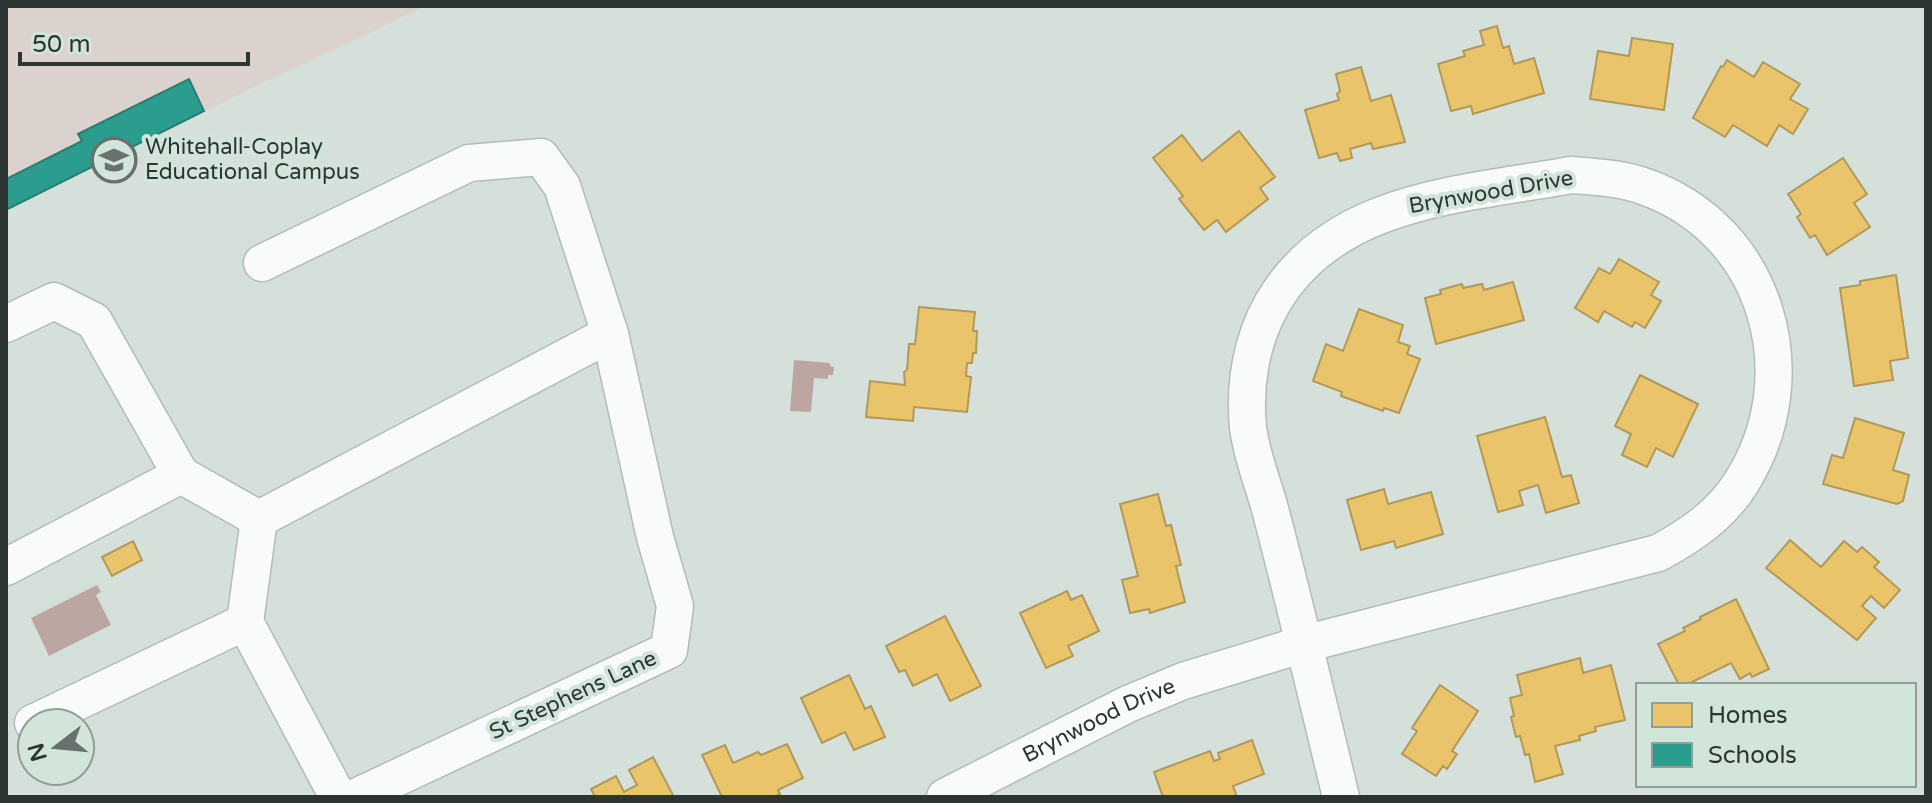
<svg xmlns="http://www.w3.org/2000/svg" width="1932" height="803" viewBox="0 0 1932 803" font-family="'Varela Round',sans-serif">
  <rect width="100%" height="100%" fill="#d6e0db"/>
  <!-- green -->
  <polygon fill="#dbd1cd" points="6,6 426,6 204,111 6,211"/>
  <!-- water -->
  <g fill="#bca6a2">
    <polygon points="794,360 830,363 830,366 834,367 833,375 828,375 828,379 814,378 811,412 790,411"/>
    <polygon points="97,585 101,592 96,595 111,625 49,656 31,618"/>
  </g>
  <!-- homes -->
  <g fill="#e9c46a" stroke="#b19959" stroke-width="2">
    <polygon points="1497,26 1503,48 1509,46 1514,64 1534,58 1544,93 1473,114 1471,106 1451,111 1438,64 1465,56 1463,51 1484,45 1480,31"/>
    <polygon points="1632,38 1673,44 1664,110 1590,99 1598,51 1629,56"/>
    <polygon points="1727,60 1754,77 1763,62 1800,84 1790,99 1808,109 1793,134 1779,125 1767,146 1733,125 1725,137 1693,118 1721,66 1723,67"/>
    <polygon points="1361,67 1371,101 1391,95 1405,142 1373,149 1371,143 1350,149 1352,158 1340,161 1337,153 1319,158 1305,110 1339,100 1337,94 1340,91 1336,74"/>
    <polygon points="1239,131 1275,177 1260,188 1268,199 1226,232 1217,220 1204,230 1179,199 1183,196 1153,158 1182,135 1202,161"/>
    <polygon points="1843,158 1867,194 1854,203 1870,227 1827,255 1815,235 1810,238 1797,217 1801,214 1788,194"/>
    <polygon points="1619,259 1659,282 1651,295 1661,301 1645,328 1635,322 1632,327 1604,311 1598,322 1575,308 1599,268 1610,274"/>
    <polygon points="1896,275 1908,358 1890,361 1893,380 1854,386 1840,288 1860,285 1860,281"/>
    <polygon points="1513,282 1524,320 1436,344 1425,298 1441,294 1440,290 1462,284 1463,288 1482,284 1484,290"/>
    <polygon points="919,307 975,312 973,331 977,331 976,353 973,353 972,363 967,363 966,376 971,377 967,412 914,407 913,421 866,417 870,381 905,385 904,372 907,370 909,344 915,344"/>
    <polygon points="1359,309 1403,325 1398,342 1410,346 1407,354 1420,359 1399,413 1384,408 1383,411 1341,396 1342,392 1313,381 1326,344 1343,351"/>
    <polygon points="1640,375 1698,404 1673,457 1656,448 1647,467 1622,455 1631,434 1615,426"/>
    <polygon points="1545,417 1562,477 1571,475 1579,503 1546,513 1538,485 1519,491 1523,505 1498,512 1477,436"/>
    <polygon points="1855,418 1904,433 1893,470 1909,475 1903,501 1897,504 1823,484 1832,455 1843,458"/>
    <polygon points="1384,489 1388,504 1431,492 1443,534 1396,548 1394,541 1361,550 1347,500"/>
    <polygon points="1158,494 1166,526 1171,525 1181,565 1176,566 1185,602 1150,613 1149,609 1130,613 1122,580 1138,576 1120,504"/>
    <polygon points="1790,540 1821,567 1844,541 1857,552 1862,547 1879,562 1874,567 1900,590 1884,608 1871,596 1862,606 1876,618 1857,640 1766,568"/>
    <polygon points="133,541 142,560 112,576 102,557"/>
    <polygon points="1067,591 1071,600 1082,595 1099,631 1068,646 1073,656 1046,668 1020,613"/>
    <polygon points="1736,599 1769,669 1752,677 1750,673 1740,679 1731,663 1686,685 1679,685 1658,644 1685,631 1683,628 1701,619 1700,617"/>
    <polygon points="945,616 981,686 950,701 937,674 913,686 905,670 899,672 886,646"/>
    <polygon points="1580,658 1583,673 1611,665 1625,720 1595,727 1596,731 1579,736 1580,740 1555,746 1563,774 1535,782 1529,754 1525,755 1520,736 1516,737 1511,717 1514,716 1510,698 1522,695 1517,675"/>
    <polygon points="849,675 865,709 871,706 885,737 854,750 845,732 822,743 801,698"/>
    <polygon points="1440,685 1478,711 1452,751 1457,754 1447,769 1443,766 1436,776 1402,754 1417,731 1412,728"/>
    <polygon points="1252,740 1264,774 1233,786 1237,797 1163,797 1154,772 1210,751 1214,761 1220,759 1218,753"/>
    <polygon points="787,744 803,778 778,790 780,794 773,797 722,797 702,755 725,745 733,763 758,752 761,755"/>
    <polygon points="653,757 674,797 595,797 591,789 616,776 624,792 637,785 629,770"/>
  </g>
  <!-- schools -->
  <polygon fill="#2a9d8f" stroke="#2b7e73" stroke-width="2" points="189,79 204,111 6,210 6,179 82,141 78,134"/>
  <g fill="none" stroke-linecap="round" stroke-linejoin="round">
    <!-- minor casing -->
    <g stroke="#b3bcb8" stroke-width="39">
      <g id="minor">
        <path d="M1571,175C1596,177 1620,178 1643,186C1768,229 1809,376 1741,483C1721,515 1690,536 1658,553L1304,644C1293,599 1282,554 1270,509C1263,483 1251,454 1248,427C1244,385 1251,341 1272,304C1333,198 1463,195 1571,175Z"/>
        <polyline points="262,263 469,163 541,157 562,186 610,334"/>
        <polyline points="6,324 54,301 94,321 181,475 259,519 610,334 655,537 675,606 669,650 356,797"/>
        <polyline points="6,567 181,475"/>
        <polyline points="245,622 259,519"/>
        <polyline points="33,723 245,622 338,797"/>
        <path id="s1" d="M945,797L1128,704L1183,681L1304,644L1341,797"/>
      </g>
    </g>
    <!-- minor -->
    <use href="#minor" stroke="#f9fafa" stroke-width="36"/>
  </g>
  <!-- icons -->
  <defs>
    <g id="school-ring" transform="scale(2.3)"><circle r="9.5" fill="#d1e5db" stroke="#68716d" stroke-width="1.5"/><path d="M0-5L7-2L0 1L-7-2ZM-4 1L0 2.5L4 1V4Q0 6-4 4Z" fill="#68716d"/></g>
  </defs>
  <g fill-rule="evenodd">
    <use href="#school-ring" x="114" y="160"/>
  </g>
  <g text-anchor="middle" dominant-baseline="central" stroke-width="8" stroke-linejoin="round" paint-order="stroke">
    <!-- poi labels -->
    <g font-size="22" fill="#2d3532" stroke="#d1e5db" text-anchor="start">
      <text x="145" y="147">Whitehall-Coplay<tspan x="145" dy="25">Educational Campus</tspan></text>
    </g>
    <!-- street labels -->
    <g font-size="22" fill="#2d3532" stroke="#d1e5db">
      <text transform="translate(1491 192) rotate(-10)">Brynwood Drive</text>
      <text transform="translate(573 695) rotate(-25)">St Stephens Lane</text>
      <text stroke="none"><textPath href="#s1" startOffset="172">Brynwood Drive</textPath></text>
    </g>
  </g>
  <!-- border -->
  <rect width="1932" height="803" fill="none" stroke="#2d3532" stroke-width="16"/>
  <!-- legend -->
  <rect x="1636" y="683" width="280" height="104" fill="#d1e5db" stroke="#8f9f97" stroke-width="2"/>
  <rect x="1652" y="703" width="40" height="24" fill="#e9c46a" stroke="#8f9f97" stroke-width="2"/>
  <text x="1708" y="723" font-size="24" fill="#2d3532">Homes</text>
  <rect x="1652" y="743" width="40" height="24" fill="#2a9d8f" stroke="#8f9f97" stroke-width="2"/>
  <text x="1708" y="763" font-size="24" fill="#2d3532">Schools</text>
  <!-- north arrow -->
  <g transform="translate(56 747) rotate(254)"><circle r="38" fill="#d1e5db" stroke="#8f9f97" stroke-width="2"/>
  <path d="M0-6L14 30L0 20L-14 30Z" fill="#68716d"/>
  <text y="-12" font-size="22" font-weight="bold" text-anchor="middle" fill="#2d3532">N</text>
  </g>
  <!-- scale -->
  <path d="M20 52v12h228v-12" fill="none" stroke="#2d3532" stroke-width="4"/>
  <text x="32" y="52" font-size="24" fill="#2d3532" stroke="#d1e5db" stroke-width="6" paint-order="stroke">50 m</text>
</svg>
